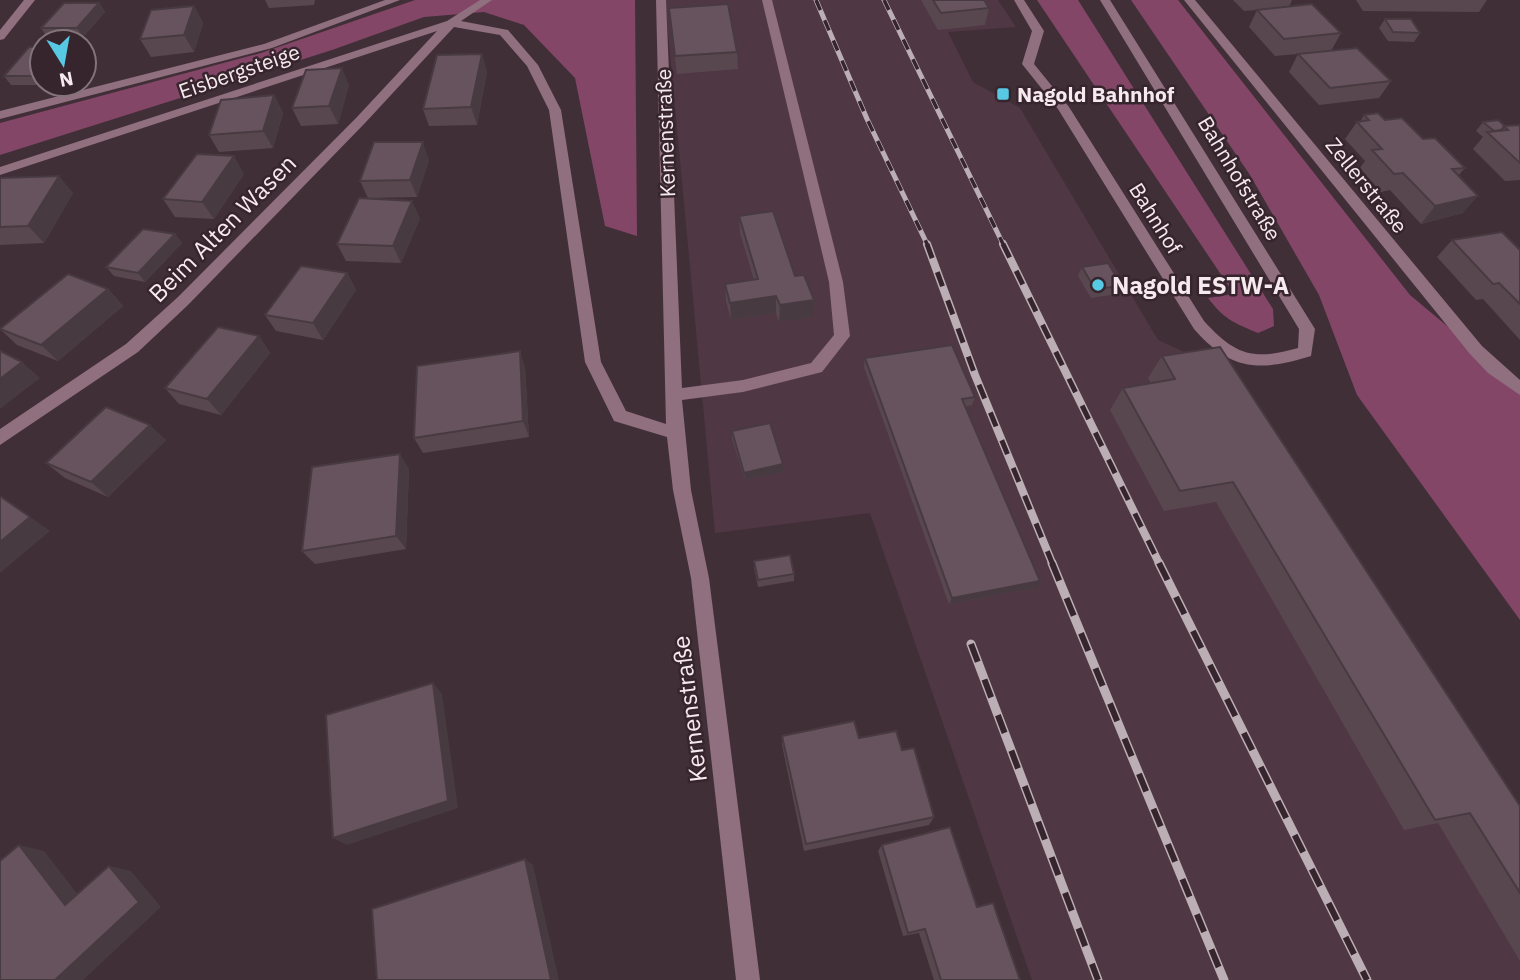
<svg xmlns="http://www.w3.org/2000/svg" width="1520" height="980" viewBox="0 0 1520 980" font-family="'IBM Plex Sans',sans-serif">
  <rect width="100%" height="100%" fill="#412f38"/>
  <!-- built -->
  <polygon fill="#4f3744" points="665,0 998,0 1016,27 948,32 973,82 1020,108 1158,340 1195,357 1520,837 1520,980 1032,980 870,513 715,533"/>
  <!-- green -->
  <g fill="#834667">
    <polygon points="415,0 635,0 637,236 605,226 575,78 524,25 484,12 424,17 332,50 0,155 0,123 261,53"/>
    <path d="M1037,0H1078L1273,309L1274,326L1258,333C1234,323 1224,319 1208,298L1234,294Z"/>
    <polygon points="1131,0 1178,0 1410,295 1520,387 1520,620 1357,395 1319,295 1250,175"/>
  </g>
  <g fill="none" stroke-linecap="round" stroke-linejoin="round">
    <!-- minor -->
    <g fill="#906f7f" fill-rule="evenodd">
      <polygon points="24,0 35,0 4,39 0,40 0,30"/>
      <polygon points="385,0 400,0 272,48 0,119 0,111 264,44"/>
      <polygon points="480,0 492,0 461,21 508,30 538,65 561,110 601,362 626,411 666,424 656,0 666,0 682,388 743,380 811,363 834,335 829,282 762,0 772,0 843,282 850,336 822,372 743,392 682,400 691,490 709,578 760,980 736,980 691,578 673,490 667,437 614,421 585,362 549,110 527,66 500,35 454,27 365,123 188,305 138,352 0,445 0,429 126,344 178,297 357,117 437,31 0,175 0,167 447,21"/>
      <path d="M1014,0H1024L1044,31L1034,64L1069,107L1204,321C1235,355 1253,361 1298,348L1299,329L1100,0H1110L1315,329L1311,356C1259,372 1231,371 1194,329L1058,109L1022,64L1032,31Z"/>
      <polygon points="1184,0 1195,0 1482,346 1520,380 1520,395 1488,373 1470,354"/>
    </g>
    <!-- rail-far2 casing -->
    <g stroke="#bcaeb5" stroke-width="5">
      <g id="rail-far2">
        <polyline points="816,0 867,119 928,246"/>
        <polyline points="884,0 1004,246"/>
      </g>
    </g>
    <!-- rail-far1 casing -->
    <g stroke="#bcaeb5" stroke-width="8">
      <g id="rail-far1">
        <polyline points="927,244 975,375 1053,565"/>
        <polyline points="1003,244 1160,565"/>
      </g>
    </g>
    <!-- rail casing -->
    <g stroke="#bcaeb5" stroke-width="9">
      <g id="rail">
        <polyline points="1052,563 1224,980"/>
        <polyline points="1159,563 1367,980"/>
        <polyline points="971,644 1098,980"/>
      </g>
    </g>
    <!-- rail-far2 -->
    <use href="#rail-far2" stroke="#37252e" stroke-width="3.5" stroke-dasharray="11" stroke-linecap="butt"/>
    <!-- rail-far1 -->
    <use href="#rail-far1" stroke="#37252e" stroke-width="5" stroke-dasharray="15" stroke-linecap="butt"/>
    <!-- rail -->
    <use href="#rail" stroke="#37252e" stroke-width="6" stroke-dasharray="19" stroke-linecap="butt"/>
  </g>
  <!-- wall -->
  <g fill="#594750">
    <polygon points="265,0 315,0 314,5 269,8"/>
    <polygon points="921,0 984,0 989,8 985,25 938,30"/>
    <polygon points="1233,0 1292,0 1289,7 1341,33 1331,51 1275,56 1249,27 1257,10 1244,11"/>
    <polygon points="1356,0 1487,0 1479,12 1363,11"/>
    <polygon points="99,3 105,12 83,37 47,37 41,28"/>
    <polygon points="194,6 203,23 194,52 151,57 140,39"/>
    <polygon points="669,8 737,52 738,69 677,74"/>
    <polygon points="1385,19 1420,33 1414,42 1388,41 1379,28"/>
    <polygon points="42,47 43,85 11,85 4,76"/>
    <polygon points="1298,54 1391,81 1379,98 1319,105 1289,72"/>
    <polygon points="487,71 477,125 429,126 423,109"/>
    <polygon points="349,85 338,124 301,126 292,108"/>
    <polygon points="274,95 283,113 273,148 219,152 209,135"/>
    <polygon points="1364,115 1385,120 1423,139 1465,168 1458,176 1463,213 1421,224 1390,190 1381,192 1360,168 1365,161 1345,139 1357,122 1360,122"/>
    <polygon points="1483,122 1505,126 1520,125 1520,180 1505,181 1473,149 1483,137 1476,131"/>
    <polygon points="429,160 417,197 368,198 360,181"/>
    <polygon points="244,174 214,219 175,217 163,199"/>
    <polygon points="0,178 73,193 44,243 0,245"/>
    <polygon points="739,216 795,276 812,317 779,322 776,313 731,320 726,301 725,284 754,280 740,233"/>
    <polygon points="420,218 401,263 346,261 337,244"/>
    <polygon points="175,234 182,243 145,282 114,276 106,267"/>
    <polygon points="1452,240 1520,250 1520,340 1483,299 1476,300 1437,257"/>
    <polygon points="1082,267 1122,286 1117,294 1091,298 1078,276"/>
    <polygon points="347,273 356,290 323,340 276,331 265,315"/>
    <polygon points="108,289 123,306 58,361 17,345 0,329"/>
    <polygon points="259,336 270,353 221,415 179,404 165,388"/>
    <polygon points="1162,356 1520,806 1520,961 1438,823 1404,830 1216,502 1164,511 1110,410 1123,388 1151,383 1148,378"/>
    <polygon points="865,358 975,397 972,405 965,407 1036,588 949,604 864,367"/>
    <polygon points="525,367 529,437 423,453 414,438"/>
    <polygon points="732,431 783,472 745,480 732,439"/>
    <polygon points="166,440 108,497 65,478 46,463"/>
    <polygon points="409,469 406,549 315,564 302,551"/>
    <polygon points="754,561 794,574 794,581 758,587 754,568"/>
    <polygon points="782,736 859,738 902,750 934,817 929,825 804,851 782,745"/>
    <polygon points="882,845 977,907 1020,980 934,980 919,933 903,936 878,851"/>
  </g>
  <!-- shaded-wall -->
  <g fill="#483a41">
    <polygon points="99,3 105,12 83,37 77,28"/>
    <polygon points="194,6 203,23 194,52 184,35"/>
    <polygon points="482,54 487,71 477,125 471,107"/>
    <polygon points="42,68 42,84 43,84 43,85 36,76"/>
    <polygon points="342,68 349,85 338,124 329,106"/>
    <polygon points="274,95 283,113 273,148 263,131"/>
    <polygon points="423,142 429,160 417,197 410,180"/>
    <polygon points="234,156 244,174 214,219 202,202"/>
    <polygon points="59,176 73,193 44,243 28,226"/>
    <polygon points="1478,196 1463,213 1421,224 1435,206"/>
    <polygon points="412,201 420,218 401,263 393,246"/>
    <polygon points="175,234 182,243 145,282 138,273"/>
    <polygon points="347,273 356,290 323,340 313,323"/>
    <polygon points="108,289 123,306 58,361 41,345"/>
    <polygon points="776,296 776,313 731,320 730,303"/>
    <polygon points="814,300 812,317 779,322 780,305"/>
    <polygon points="259,336 270,353 221,415 207,399"/>
    <polygon points="520,351 525,367 529,437 523,421"/>
    <polygon points="22,362 40,378 0,409 0,379"/>
    <polygon points="150,425 166,440 108,497 91,482"/>
    <polygon points="400,454 409,469 406,549 396,536"/>
    <polygon points="783,464 783,472 745,480 744,473"/>
    <polygon points="30,517 50,531 0,573 0,542"/>
    <polygon points="1040,581 1036,588 949,604 952,598"/>
    <polygon points="433,683 442,694 458,808 347,845 333,838"/>
    <polygon points="19,845 44,851 89,909 65,905"/>
    <polygon points="525,859 533,865 559,980 551,980"/>
    <polygon points="109,866 131,871 161,907 83,980 55,980"/>
  </g>
  <!-- building -->
  <g fill="#67535d" stroke="#483a41" stroke-width="2">
    <polygon points="933,0 984,0 989,8 941,13"/>
    <polygon points="64,3 99,3 77,28 41,28"/>
    <polygon points="728,4 737,52 675,56 669,8"/>
    <polygon points="1312,4 1341,33 1284,39 1257,10"/>
    <polygon points="194,6 184,35 140,39 151,10"/>
    <polygon points="1385,19 1411,19 1420,33 1393,32"/>
    <polygon points="29,47 42,47 42,68 36,76 4,76"/>
    <polygon points="1357,48 1391,81 1330,88 1298,54"/>
    <polygon points="482,54 471,107 423,109 437,55"/>
    <polygon points="342,68 329,106 292,108 306,70"/>
    <polygon points="274,95 263,131 209,135 221,100"/>
    <polygon points="1378,113 1385,120 1402,118 1423,139 1435,138 1465,168 1452,169 1478,196 1435,206 1403,173 1394,174 1372,150 1382,149 1357,122 1369,120 1364,115"/>
    <polygon points="1498,120 1505,126 1501,130 1494,131 1483,122"/>
    <polygon points="1520,125 1520,163 1487,132 1508,130 1504,126"/>
    <polygon points="374,142 423,142 410,180 360,181"/>
    <polygon points="197,154 234,156 202,202 163,199"/>
    <polygon points="59,176 28,226 0,227 0,178"/>
    <polygon points="359,198 412,201 393,246 337,244"/>
    <polygon points="773,211 795,276 804,275 814,300 780,305 776,296 730,303 725,284 758,279 739,216"/>
    <polygon points="143,229 175,234 138,273 106,267"/>
    <polygon points="1502,232 1520,250 1520,304 1499,283 1493,284 1452,240"/>
    <polygon points="1108,263 1122,286 1095,289 1082,267"/>
    <polygon points="301,266 347,273 313,323 265,315"/>
    <polygon points="68,274 108,289 41,345 0,329"/>
    <polygon points="218,327 259,336 207,399 165,388"/>
    <polygon points="952,345 975,397 962,399 1040,581 952,598 865,358"/>
    <polygon points="1220,347 1520,806 1520,893 1470,813 1435,820 1233,482 1180,491 1123,388 1175,379 1162,356"/>
    <polygon points="0,351 22,362 0,379"/>
    <polygon points="520,351 523,421 414,438 417,366"/>
    <polygon points="106,407 150,425 91,482 46,463"/>
    <polygon points="770,423 783,464 744,473 732,431"/>
    <polygon points="400,454 396,536 302,551 312,467"/>
    <polygon points="0,496 30,517 0,542"/>
    <polygon points="790,555 794,574 758,580 754,561"/>
    <polygon points="433,683 448,801 333,838 326,715"/>
    <polygon points="854,721 859,738 896,731 902,750 914,748 934,817 806,844 782,736"/>
    <polygon points="950,827 977,907 993,903 1020,980 941,980 925,929 908,933 882,845"/>
    <polygon points="19,845 65,905 109,866 139,902 55,980 0,980 0,861"/>
    <polygon points="525,859 551,980 377,980 372,909"/>
  </g>
  <!-- markers -->
  <g fill="#58c9e3" stroke="#37252e" stroke-width="2.5">
    <rect x="996" y="87" width="14" height="14" rx="3.5"/>
    <circle cx="1098" cy="285" r="7"/>
  </g>
  <g text-anchor="middle" dominant-baseline="central" stroke-width="5" stroke-linejoin="round" paint-order="stroke">
    <!-- far-street labels -->
    <g font-size="21" fill="#f6eaef" stroke="#37252e">
      <text transform="translate(239 71) rotate(-19)">Eisbergsteige</text>
      <text transform="translate(665 133) rotate(-92)">Kernenstraße</text>
      <text transform="translate(1240 178) rotate(59)">Bahnhofstraße</text>
      <text transform="translate(1367 185) rotate(51)">Zellerstraße</text>
      <text transform="translate(1156 218) rotate(58)">Bahnhof</text>
    </g>
    <!-- far-poi labels -->
    <g font-size="21" font-weight="bold" fill="#f6eaef" stroke="#37252e" text-anchor="start">
      <text x="1017" y="94">Nagold Bahnhof</text>
    </g>
    <!-- street labels -->
    <g font-size="24" fill="#f6eaef" stroke="#37252e">
      <text transform="translate(222 228) rotate(-45)">Beim Alten Wasen</text>
      <text transform="translate(689 709) rotate(-97)">Kernenstraße</text>
    </g>
    <!-- poi labels -->
    <g font-size="24" font-weight="bold" fill="#f6eaef" stroke="#37252e" text-anchor="start">
      <text x="1112" y="285">Nagold ESTW-A</text>
    </g>
  </g>
  <!-- north arrow -->
  <g transform="translate(63 63) rotate(169)"><circle r="33" fill="#37252e" stroke="#83747b" stroke-width="2"/>
  <path d="M0-5L12 26L0 18L-12 26Z" fill="#58c9e3"/>
  <text y="-10" font-size="19" font-weight="bold" text-anchor="middle" fill="#f6eaef">N</text>
  </g>
</svg>
